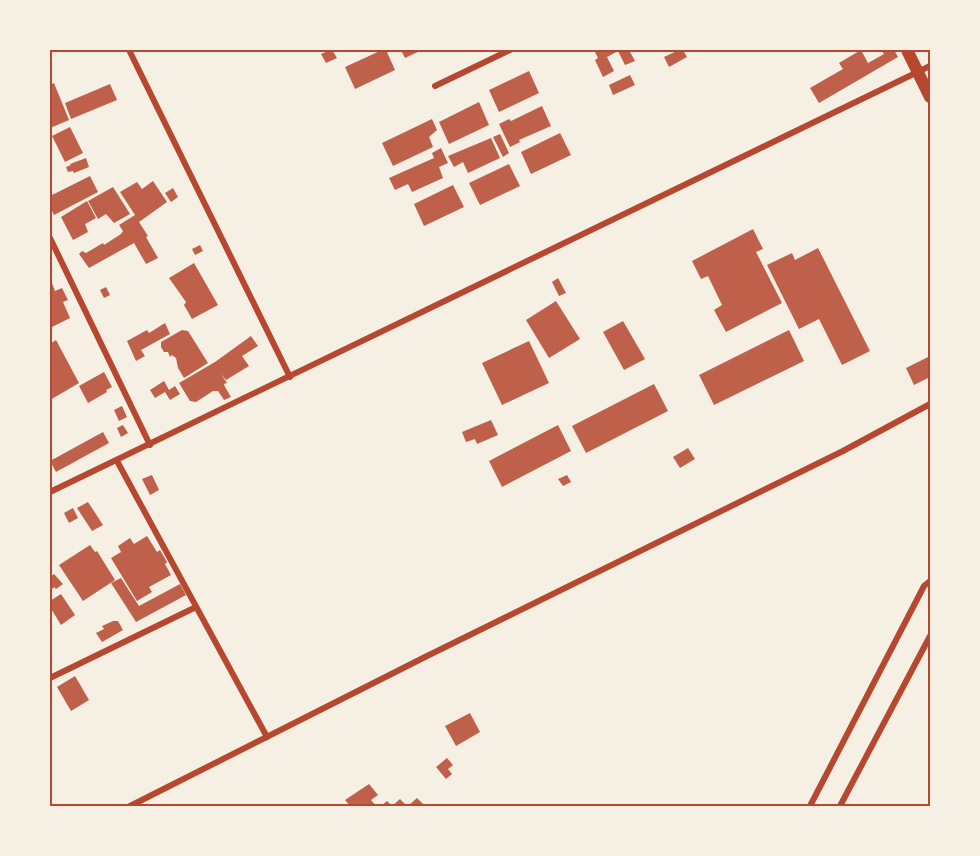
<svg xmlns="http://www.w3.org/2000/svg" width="980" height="856" viewBox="0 0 980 856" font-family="'Varela Round',sans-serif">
  <rect width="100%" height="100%" fill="#f6efe4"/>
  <!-- building -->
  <g fill="#bf614a">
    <polygon points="330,50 332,50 337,58 326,63 321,54"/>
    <polygon points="382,50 386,50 395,70 355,89 345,67"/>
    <polygon points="401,50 422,50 405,58"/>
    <polygon points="594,50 629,50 635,61 625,65 618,51 607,57 614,71 603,77 595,60 598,58"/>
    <polygon points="679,50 683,50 687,57 669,67 664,57"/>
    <polygon points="861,50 868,63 884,54 881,50 894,50 898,57 819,103 810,88 843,69 839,63"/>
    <polygon points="529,71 539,93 499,112 489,90"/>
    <polygon points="630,75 635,85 613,95 609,85"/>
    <polygon points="54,83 69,120 50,128 50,85"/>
    <polygon points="110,84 117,100 71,119 65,103"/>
    <polygon points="479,102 489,125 449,144 439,122"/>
    <polygon points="542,106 551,126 519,140 520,142 510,147 499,124 509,119 511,121"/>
    <polygon points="432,119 437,130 429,137 433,147 393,166 382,143"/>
    <polygon points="70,127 83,153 65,162 52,136"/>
    <polygon points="560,133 571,155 531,174 521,152"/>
    <polygon points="500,134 509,153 503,157 493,137"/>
    <polygon points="491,138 500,158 468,173 463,162 454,167 448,156"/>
    <polygon points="441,148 448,163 439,167 443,178 412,192 408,184 395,190 389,178 434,158 432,153"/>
    <polygon points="86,158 89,167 74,173 73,171 68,172 66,167 71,165 70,164"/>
    <polygon points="509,164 520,186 480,205 469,183"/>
    <polygon points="90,176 98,192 54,215 50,207 50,196"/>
    <polygon points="153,181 167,202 139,222 148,236 146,237 158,258 146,264 134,243 89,268 79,254 82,251 86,253 103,243 104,245 121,234 123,231 119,225 135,215 120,192 137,182 142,189"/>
    <polygon points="453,185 464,207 424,226 414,204"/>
    <polygon points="113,187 130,214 114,223 106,214 98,219 88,201"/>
    <polygon points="173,188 178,197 171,202 165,193"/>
    <polygon points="87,201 96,218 85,224 88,232 73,240 61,217"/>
    <polygon points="753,229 763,249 756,252 782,303 726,332 714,310 722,305 708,276 701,279 692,261"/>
    <polygon points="200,245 203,251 195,255 192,249"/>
    <polygon points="818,248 870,351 842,365 819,319 799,329 767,265 792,253 795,260"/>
    <polygon points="194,263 218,305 192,319 184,305 186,302 169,278"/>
    <polygon points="50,278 55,291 62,288 68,300 63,302 70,318 50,328"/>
    <polygon points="558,278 566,293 559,296 552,282"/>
    <polygon points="106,287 110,295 104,298 100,290"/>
    <polygon points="556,301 580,339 549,358 526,320"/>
    <polygon points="623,321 645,359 624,370 603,332"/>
    <polygon points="165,323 170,334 141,350 145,356 136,361 127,341 147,330 149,333"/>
    <polygon points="182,330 188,331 208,363 184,378 178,368 176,358 172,355 170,357 168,352 164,352 161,347 161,342"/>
    <polygon points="789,330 804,361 714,405 699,375"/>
    <polygon points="251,336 258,346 242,356 249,366 226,380 221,374 227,383 224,384 225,387 231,397 224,400 218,391 213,391 196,402 190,401 179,383 215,362"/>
    <polygon points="56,340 79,383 50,400 50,344"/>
    <polygon points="529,341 549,383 502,405 482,363"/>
    <polygon points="930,356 930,377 914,385 906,368"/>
    <polygon points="104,372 112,387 106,390 107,392 88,403 79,386"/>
    <polygon points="164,381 169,390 175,386 180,394 170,400 165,392 155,398 150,390"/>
    <polygon points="654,384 668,411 586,453 572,426"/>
    <polygon points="122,406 127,417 119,421 114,410"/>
    <polygon points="491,420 498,435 477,444 475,439 466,442 462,432"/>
    <polygon points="123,425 128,433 121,437 117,428"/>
    <polygon points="558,425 571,451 502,487 489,461"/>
    <polygon points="103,432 109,443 56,472 50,461"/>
    <polygon points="688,448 695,459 680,468 673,457"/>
    <polygon points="152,475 159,490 150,495 142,479"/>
    <polygon points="567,475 571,482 563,486 558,479"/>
    <polygon points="88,502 103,525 92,531 77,508"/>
    <polygon points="73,508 78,518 69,523 64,513"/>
    <polygon points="147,536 157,552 160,550 167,562 165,564 171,575 149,587 152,592 137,601 111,558 121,552 118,546 130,538 134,544"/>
    <polygon points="90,545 95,552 97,551 115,580 83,601 59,565"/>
    <polygon points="54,574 63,584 56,589 54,587 53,589 50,585 50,577"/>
    <polygon points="121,578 139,606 180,584 186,595 136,622 111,583"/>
    <polygon points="61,594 75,615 61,625 50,607 50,601"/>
    <polygon points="113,621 118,621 123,630 102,642 96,633 104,629 102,626"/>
    <polygon points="75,676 89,700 71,711 57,687"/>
    <polygon points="470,713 480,732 456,746 445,726"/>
    <polygon points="447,758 453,765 448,769 452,774 446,779 436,767"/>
    <polygon points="369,784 378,795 371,800 376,806 368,806 366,804 363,806 350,806 345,800"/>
    <polygon points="417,798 425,806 408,806"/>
    <polygon points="400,799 407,806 381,806 387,801 392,806"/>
  </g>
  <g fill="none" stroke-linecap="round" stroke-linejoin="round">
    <!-- minor -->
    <g stroke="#b5482f" stroke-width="6">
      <polyline points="129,50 290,377"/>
      <polyline points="435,86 510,50"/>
      <polyline points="50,238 150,445"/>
      <polyline points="117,461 267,737"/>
      <polyline points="50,492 930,66"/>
      <polyline points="50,678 196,607"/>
      <polyline points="130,806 425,657 843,451 930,404"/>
      <polyline points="810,806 924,586 930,581"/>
      <polyline points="840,806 930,636"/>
    </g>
    <!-- secondary -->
    <polyline stroke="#b5482f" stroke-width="12" points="907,50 930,97"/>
  </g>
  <!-- border -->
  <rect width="980" height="856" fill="none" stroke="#f6efe4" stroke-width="102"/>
  <rect x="51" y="51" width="878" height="754" fill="none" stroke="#b5482f" stroke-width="2"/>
</svg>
